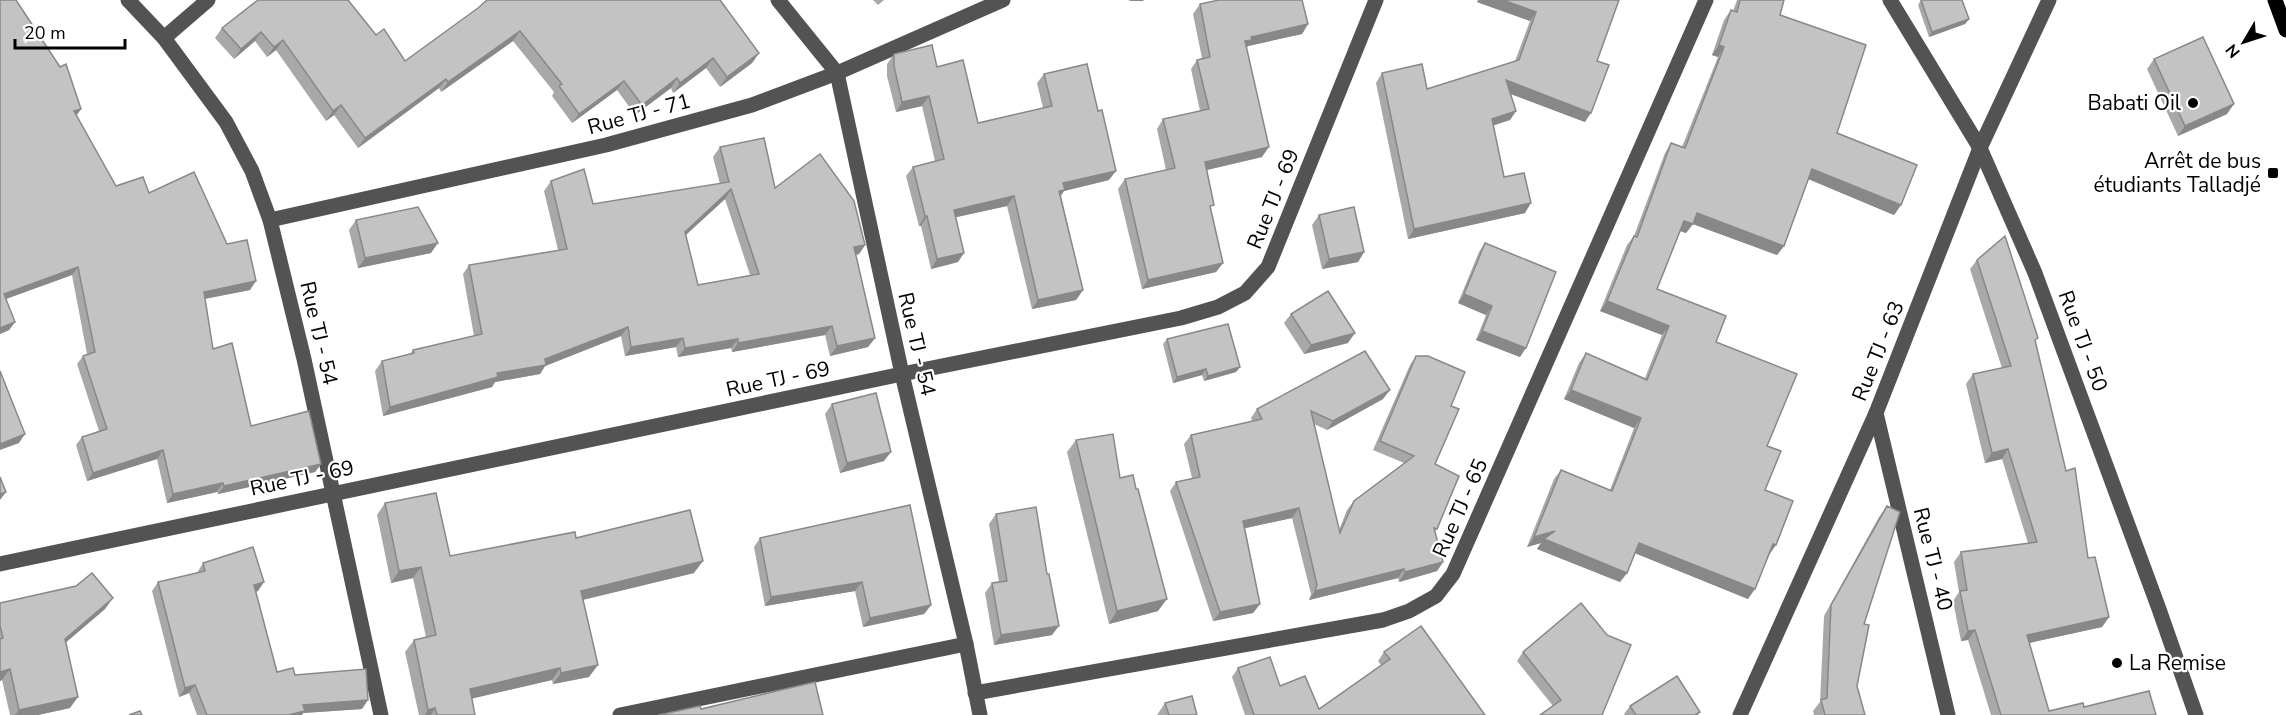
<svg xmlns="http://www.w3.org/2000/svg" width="2286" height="715" viewBox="0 0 2286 715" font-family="'Nunito Sans',sans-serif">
  <rect width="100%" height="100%" fill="#fff"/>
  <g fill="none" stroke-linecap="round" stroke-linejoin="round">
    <!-- minor -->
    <g stroke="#535353" stroke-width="15">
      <polyline points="128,0 164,38 226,122 252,171 270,220 304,359 381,715"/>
      <polyline points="778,0 837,73 902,374 966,644 980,715"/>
      <polyline points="1890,0 1980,148 2035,273 2159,609 2196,715"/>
      <polyline points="164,38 208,0"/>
      <polyline points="270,220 606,145 752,105 837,73 1003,0"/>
      <polyline points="1876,413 1948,715"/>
      <polyline points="0,564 902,374 1181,318 1218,307 1245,293 1268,267 1376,0"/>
      <polyline points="975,693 1383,620 1409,611 1436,596 1453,574 1706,0"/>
      <polyline points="620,715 966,644"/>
      <polyline points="1740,715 1876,413 1980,148 2049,0"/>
    </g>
    <!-- major -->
    <polyline stroke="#000" stroke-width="15" points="2275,0 2286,30"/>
  </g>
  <!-- wall -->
  <g fill="#a8a8a8" fill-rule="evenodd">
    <polygon points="0,0 76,116 116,186 149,193 227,244 250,290 205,299 213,349 251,426 321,464 315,472 218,494 217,492 167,503 157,459 87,481 76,445 82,437 99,431 77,364 83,356 87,354 72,275 6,299 15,322 9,330 0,334"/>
    <polygon points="721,0 720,1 759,53 752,63 720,87 706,68 673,93 671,88 635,115 617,90 572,123 552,96 554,92 513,41 441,92 439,88 358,148 334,115 326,121 276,50 267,57 255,41 234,59 215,38 222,28 376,35 405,61 478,8"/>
    <polygon points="873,0 884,0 878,5"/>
    <polygon points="1478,0 1619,0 1597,61 1585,122 1511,94 1516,111 1510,120 1493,125 1504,177 1525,213 1408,239 1376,83 1382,73 1427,89 1515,61 1530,21 1477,2"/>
    <polygon points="1737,0 1784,0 1780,15 1837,133 1901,205 1894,215 1808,179 1784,246 1777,255 1693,224 1686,233 1680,231 1657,289 1716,342 1767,446 1765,490 1769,555 1748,599 1635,553 1627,573 1620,582 1537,549 1541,543 1527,547 1554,479 1561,470 1610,490 1634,428 1564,399 1579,363 1586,353 1645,378 1662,335 1600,311 1627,245 1634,236 1665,153 1671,143 1682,147 1718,57 1712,55 1724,20 1731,10 1733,11"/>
    <polygon points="1921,0 1962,0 1969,19 1965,24 1929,37 1918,5"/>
    <polygon points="1200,4 1308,24 1302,34 1248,46 1246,48 1262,157 1207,170 1211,210 1223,263 1216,272 1142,289 1118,189 1125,179 1166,170 1157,129 1163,119 1200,111 1191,69 1197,60 1202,58 1193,14"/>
    <polygon points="894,54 937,67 978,123 1043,108 1037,83 1044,74 1109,180 1064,191 1061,196 1083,290 1076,300 1032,309 1007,206 956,217 958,262 931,269 921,226 919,226 906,176 913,167 935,161 922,106 896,112 887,76 887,64"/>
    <polygon points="2154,59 2227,114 2178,136 2147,69"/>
    <path d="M720,147L775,188L865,245L859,254L855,255L875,338L868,347L830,356L825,335L732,352L731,348L678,357L676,347L625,356L621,336L545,366L540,374L495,382L492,387L383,416L375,371L382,361L410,354L413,350L474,336L463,274L469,265L558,250L544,191L551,181L593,204L720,184L713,157ZM725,199L750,275L698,285L686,235Z"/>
    <polygon points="1319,215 1364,252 1358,262 1322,269 1312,225"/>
    <polygon points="356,220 431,253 358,268 349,230"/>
    <polygon points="1485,243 1520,357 1476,340 1486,315 1458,303 1479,252"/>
    <polygon points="1977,260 2035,342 2066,471 2088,558 2109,617 2102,627 2029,643 2049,711 2084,707 2156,715 1991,715 1968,640 1961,641 1953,601 1959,592 1954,562 1961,552 2028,543 2002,459 1985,463 1966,384 1973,374 2002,368 1970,269"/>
    <polygon points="1291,314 1348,343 1304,354 1284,323"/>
    <polygon points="1167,339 1240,367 1236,372 1204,381 1202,375 1173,383 1163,344"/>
    <polygon points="1416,356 1451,406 1435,464 1437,529 1435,531 1443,562 1437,571 1399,582 1398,578 1309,600 1311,594 1292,518 1245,528 1260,604 1253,613 1213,621 1170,491 1176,482 1192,478 1184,444 1191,435 1252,421 1251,418 1257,409 1383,399 1327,430 1314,424 1339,530 1347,510 1354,501 1404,463 1373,450 1410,365"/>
    <polygon points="832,404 884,461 840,473 825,414"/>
    <polygon points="1076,440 1120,478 1158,611 1109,624 1067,452"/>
    <polygon points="385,503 450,556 576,538 694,573 583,600 589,677 553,684 552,680 472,698 475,715 419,715 405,652 414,640 426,637 413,578 391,583 377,515"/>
    <polygon points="1887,506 1864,624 1857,686 1865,715 1814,715 1813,711 1820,702 1824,616 1879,517"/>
    <polygon points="996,514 1052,635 994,645 985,593 992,583 999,582 989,524"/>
    <polygon points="760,538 931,605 924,614 863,627 855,591 765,606 754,547"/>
    <polygon points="203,563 258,591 255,592 277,672 295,675 362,709 303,713 302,715 197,715 189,693 179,697 152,591 158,582 197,573"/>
    <polygon points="0,603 105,609 65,643 70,708 38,715 10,715 2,680 0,681"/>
    <polygon points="1384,652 1485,715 1245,715 1232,677 1238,668 1280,686 1319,709 1381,665 1378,661"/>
    <polygon points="1523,652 1602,715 1553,706 1517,661"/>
    <polygon points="1165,703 1197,715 1157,715"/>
    <polygon points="1630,706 1700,712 1698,715 1625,715 1624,714"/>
  </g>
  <!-- shaded-wall -->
  <g fill="#888">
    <polygon points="1128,0 1144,0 1143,1 1131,1"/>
    <polygon points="1479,0 1503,0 1536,12 1530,21 1477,2"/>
    <polygon points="1969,19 1965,24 1929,37 1932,32"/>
    <polygon points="1308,24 1302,34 1248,46 1245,50 1245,41 1251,37"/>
    <polygon points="520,31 513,41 441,92 448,82"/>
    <polygon points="261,32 255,41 234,59 241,49"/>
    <polygon points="283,40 276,50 267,57 274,47"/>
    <polygon points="1719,45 1724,47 1718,57 1712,55"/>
    <polygon points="759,53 752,63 720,87 727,77"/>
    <polygon points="713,58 706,68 673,93 680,83"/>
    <polygon points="677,78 671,88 635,115 642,105"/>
    <polygon points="446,79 439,88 358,148 365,138"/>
    <polygon points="1506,80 1591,113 1585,122 1500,90"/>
    <polygon points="624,81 617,90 572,123 579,114"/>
    <polygon points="929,96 922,106 896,112 902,102"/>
    <polygon points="2234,104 2227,114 2178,136 2185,126"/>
    <polygon points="341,105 334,115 326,121 333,111"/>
    <polygon points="81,109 75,118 74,111"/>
    <polygon points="1516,111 1510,120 1486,128 1492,119"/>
    <polygon points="1269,147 1262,157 1198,172 1205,162"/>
    <polygon points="1812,169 1901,205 1894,215 1806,178"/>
    <polygon points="1116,171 1109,180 1064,191 1058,199 1053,201 1063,183"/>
    <polygon points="731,189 725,199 679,241 685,232"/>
    <polygon points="1014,196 1007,206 948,219 954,210"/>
    <polygon points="1531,203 1525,213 1408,239 1414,229"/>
    <polygon points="1697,213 1784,246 1777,255 1690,223"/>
    <polygon points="925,216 927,216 921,226 919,226"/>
    <polygon points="1684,221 1693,224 1686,233 1677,230"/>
    <polygon points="438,243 431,253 358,268 365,258"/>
    <polygon points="865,245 859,254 847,257 854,247"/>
    <polygon points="1364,252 1358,262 1322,269 1329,259"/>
    <polygon points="964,253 958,262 931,269 937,259"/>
    <polygon points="1223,263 1216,272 1142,289 1148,280"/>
    <polygon points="78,267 72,275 0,301 4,294"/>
    <polygon points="256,281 250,290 198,300 204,292"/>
    <polygon points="1083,290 1076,300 1032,309 1038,300"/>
    <polygon points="1464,294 1492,306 1486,315 1458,303"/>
    <polygon points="1607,301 1669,326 1662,335 1600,311"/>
    <polygon points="15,322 9,330 0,334 0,328"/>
    <polygon points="832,326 825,335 732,352 738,343"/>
    <polygon points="628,327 621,336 545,366 540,374 495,382 492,387 383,416 390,407 545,359"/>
    <polygon points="1482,331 1526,348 1520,357 1476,340"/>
    <polygon points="1355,333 1348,343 1304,354 1311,345"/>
    <polygon points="683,338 676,347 625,356 631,347"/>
    <polygon points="875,338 868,347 830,356 837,346"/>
    <polygon points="738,339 731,348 678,357 685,348"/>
    <polygon points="1240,367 1236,372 1204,381 1208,376"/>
    <polygon points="1206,369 1202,375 1173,383 1177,377"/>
    <polygon points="1390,390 1383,399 1327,430 1333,421"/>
    <polygon points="1571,390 1641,418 1634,428 1564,399"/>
    <polygon points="25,434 19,443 0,450 0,444"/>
    <polygon points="2008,449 2002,459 1985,463 1992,453"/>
    <polygon points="163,450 157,459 87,481 93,473"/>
    <polygon points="891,452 884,461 840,473 847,463"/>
    <polygon points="321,464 315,472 218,494 224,486"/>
    <polygon points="223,483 217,492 167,503 173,494"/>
    <polygon points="6,492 0,500 0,501 0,494"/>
    <polygon points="1299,508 1292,518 1237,530 1243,521"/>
    <polygon points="1555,531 1627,573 1620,582 1537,549 1541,543 1527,547 1534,537"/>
    <polygon points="1639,543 1755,589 1748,599 1632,552"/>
    <polygon points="1773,544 1776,545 1769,555 1766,554"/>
    <polygon points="703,561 694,573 573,602 581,591"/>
    <polygon points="1443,562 1437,571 1399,582 1405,572"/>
    <polygon points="421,567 413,578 391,583 399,571"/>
    <polygon points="1404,569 1398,578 1309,600 1315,591"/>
    <polygon points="264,582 258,591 248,594 254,585"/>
    <polygon points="862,582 855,591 765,606 771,597"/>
    <polygon points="113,598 105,609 57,650 65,639"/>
    <polygon points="1167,599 1158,611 1109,624 1117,611"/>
    <polygon points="1260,604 1253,613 1213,621 1220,612"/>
    <polygon points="931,605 924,614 863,627 870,618"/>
    <polygon points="2109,617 2102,627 2020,645 2027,635"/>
    <polygon points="1059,626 1052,635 994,645 1001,635"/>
    <polygon points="1975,630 1968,640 1961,641 1968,631"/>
    <polygon points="598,665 589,677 553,684 561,673"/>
    <polygon points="560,668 552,680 462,701 470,689"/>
    <polygon points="10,669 2,680 0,681 0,672"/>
    <polygon points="195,685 189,693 179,697 185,688"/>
    <polygon points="78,697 70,708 38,715 15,715 19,710"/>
    <polygon points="368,700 362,709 303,713 302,715 288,715 303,705"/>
    <polygon points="435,708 431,715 425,715 428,710"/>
  </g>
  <!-- building -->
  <g fill="#c3c3c3" stroke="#888" stroke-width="1.5" fill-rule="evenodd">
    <polygon points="0,0 16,0 60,67 66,64 81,109 74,111 116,186 143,177 149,193 194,172 227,244 247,240 256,281 204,292 213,349 232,343 251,426 309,411 321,464 224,486 223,483 173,494 163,450 93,473 82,437 107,429 83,356 95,352 78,267 4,294 15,322 0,328"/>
    <polygon points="258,0 348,0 376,35 384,29 405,61 478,8 487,0 720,0 759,53 727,77 713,58 680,83 677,78 642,105 624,81 579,114 559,86 562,84 520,31 448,82 446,79 365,138 341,105 333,111 283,40 274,47 261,32 241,49 222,28"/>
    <polygon points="1219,0 1302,0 1308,24 1251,37 1252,40 1245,41 1269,147 1205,162 1214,205 1210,206 1223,263 1148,280 1125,179 1175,168 1163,119 1209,109 1197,60 1210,57 1200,4"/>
    <polygon points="1503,0 1619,0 1597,61 1609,65 1591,113 1506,80 1516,111 1492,119 1504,177 1524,173 1531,203 1414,229 1382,73 1422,64 1427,89 1519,60 1536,12"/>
    <polygon points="1740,0 1784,0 1780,15 1866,45 1837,133 1917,165 1901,205 1812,169 1784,246 1697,213 1693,224 1684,221 1657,289 1726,316 1716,342 1797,374 1767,446 1781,451 1765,490 1793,501 1776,545 1773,544 1755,589 1639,543 1627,573 1544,539 1555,531 1534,537 1561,470 1612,491 1641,418 1571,390 1586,353 1647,380 1669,326 1607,301 1634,236 1637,237 1671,143 1685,148 1724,47 1719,45 1731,10 1737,12"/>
    <polygon points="1921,0 1962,0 1969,19 1932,32"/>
    <polygon points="2203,37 2234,104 2185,126 2154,59"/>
    <polygon points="932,45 937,67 963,60 978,123 1052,106 1044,74 1087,64 1098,111 1102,110 1116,171 1063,183 1065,190 1059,191 1083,290 1038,300 1014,196 954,210 964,253 937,259 927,216 925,216 913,167 944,159 929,96 902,102 894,66 894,54"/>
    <path d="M764,138L775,188L820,154L854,201L865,245L854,247L875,338L837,346L832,326L738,343V339L685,348L683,338L631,347L628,327L545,359L546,365L497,373L498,377L390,407L382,361L414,353L413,350L482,334L469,265L567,249L551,181L584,169L593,204L729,182L720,147ZM731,189L759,274L698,285L685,232Z"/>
    <polygon points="418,207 438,243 365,258 356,220"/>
    <polygon points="1354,207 1364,252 1329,259 1319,215"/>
    <polygon points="2005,236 2038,338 2035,340 2066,471 2075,468 2088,558 2095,557 2109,617 2027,635 2049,711 2083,703 2084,707 2149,691 2156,715 2001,715 1975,630 1968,631 1960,591 1967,590 1961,552 2037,542 2008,449 1992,453 1973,374 2011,366 1977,260"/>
    <polygon points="1485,243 1556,272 1526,348 1482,331 1492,306 1464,294"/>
    <polygon points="1328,291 1355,333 1311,345 1291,314"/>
    <polygon points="1228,324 1240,367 1208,376 1206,369 1177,377 1167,339"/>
    <polygon points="1365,351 1390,390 1333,421 1311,411 1340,533 1354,501 1414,456 1380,441 1416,356 1428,356 1465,372 1451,406 1459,409 1435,464 1459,476 1437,529 1434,528 1443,562 1405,572 1404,569 1315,591 1317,585 1299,508 1243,521 1260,604 1220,612 1176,482 1200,477 1191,435 1262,419 1257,409"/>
    <polygon points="0,371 25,434 0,444"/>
    <polygon points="876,393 891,452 847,463 832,404"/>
    <polygon points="1113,434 1120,478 1133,475 1136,489 1138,489 1167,599 1117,611 1076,440"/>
    <polygon points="0,477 6,492 0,494"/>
    <polygon points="436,493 450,556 575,532 576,538 690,510 703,561 581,591 598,665 561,673 560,668 470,689 475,715 437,715 435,708 428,710 414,640 436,635 421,567 399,571 385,503"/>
    <polygon points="910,505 931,605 870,618 862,582 771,597 760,538"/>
    <polygon points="1887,506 1900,512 1864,624 1869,625 1857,686 1865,715 1825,715 1821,700 1827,698 1831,605"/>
    <polygon points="1036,507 1047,574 1049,574 1059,626 1001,635 992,583 1007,581 996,514"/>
    <polygon points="253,547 264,582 254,585 277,672 293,668 295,675 366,669 368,700 303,705 305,711 288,715 207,715 195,685 185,688 158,582 205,571 203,563"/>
    <polygon points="92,573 113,598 65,639 78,697 19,710 10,669 0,672 0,639 3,638 0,626 0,603 76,586"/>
    <polygon points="1581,603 1607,635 1631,645 1602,715 1540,715 1561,700 1523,652"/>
    <polygon points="1421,626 1485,715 1254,715 1238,668 1270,657 1280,686 1305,676 1319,709 1390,659 1384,652"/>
    <polygon points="1677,676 1700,712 1695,715 1636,715 1630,706"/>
    <polygon points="815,682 823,715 659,715 700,706 701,709"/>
    <polygon points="1192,696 1197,715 1169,715 1165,703"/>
    <polygon points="140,711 142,715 129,715"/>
  </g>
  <!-- markers -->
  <g fill="#000" stroke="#fff" stroke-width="2">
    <circle cx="2193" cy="103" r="6"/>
    <rect x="2267" y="167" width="12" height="12" rx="3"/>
    <circle cx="2117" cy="663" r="6"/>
  </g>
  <g text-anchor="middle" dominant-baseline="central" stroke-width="4.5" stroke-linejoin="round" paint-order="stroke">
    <!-- poi labels -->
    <g font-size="21" fill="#000" stroke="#fff" text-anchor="end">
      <text x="2181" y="103">Babati Oil</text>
      <text x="2261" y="161">Arrêt de bus<tspan x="2261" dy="24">étudiants Talladjé</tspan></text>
      <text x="2129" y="663" text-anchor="start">La Remise</text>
    </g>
    <!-- street labels -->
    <g font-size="21" fill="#000" stroke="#fff">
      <text transform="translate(639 114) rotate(-15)">Rue TJ - 71</text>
      <text transform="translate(1273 199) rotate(-68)">Rue TJ - 69</text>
      <text transform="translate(319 333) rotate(77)">Rue TJ - 54</text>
      <text transform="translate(2083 341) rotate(70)">Rue TJ - 50</text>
      <text transform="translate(917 344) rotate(77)">Rue TJ - 54</text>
      <text transform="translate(1878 351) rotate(-68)">Rue TJ - 63</text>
      <text transform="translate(778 379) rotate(-12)">Rue TJ - 69</text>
      <text transform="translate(302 478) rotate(-12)">Rue TJ - 69</text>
      <text transform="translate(1460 508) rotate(-66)">Rue TJ - 65</text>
      <text transform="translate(1933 559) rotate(76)">Rue TJ - 40</text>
    </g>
  </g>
  <!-- north arrow -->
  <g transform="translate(2244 42) rotate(231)" stroke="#ffffff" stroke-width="4.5" paint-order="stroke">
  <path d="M0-4.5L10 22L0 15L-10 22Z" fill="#000000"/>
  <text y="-9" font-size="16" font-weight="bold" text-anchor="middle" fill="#000000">N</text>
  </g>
  <!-- scale -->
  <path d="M15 39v9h110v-9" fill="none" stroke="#000000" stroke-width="3"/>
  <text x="24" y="39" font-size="18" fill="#000000" stroke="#ffffff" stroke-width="4.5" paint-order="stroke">20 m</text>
</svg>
